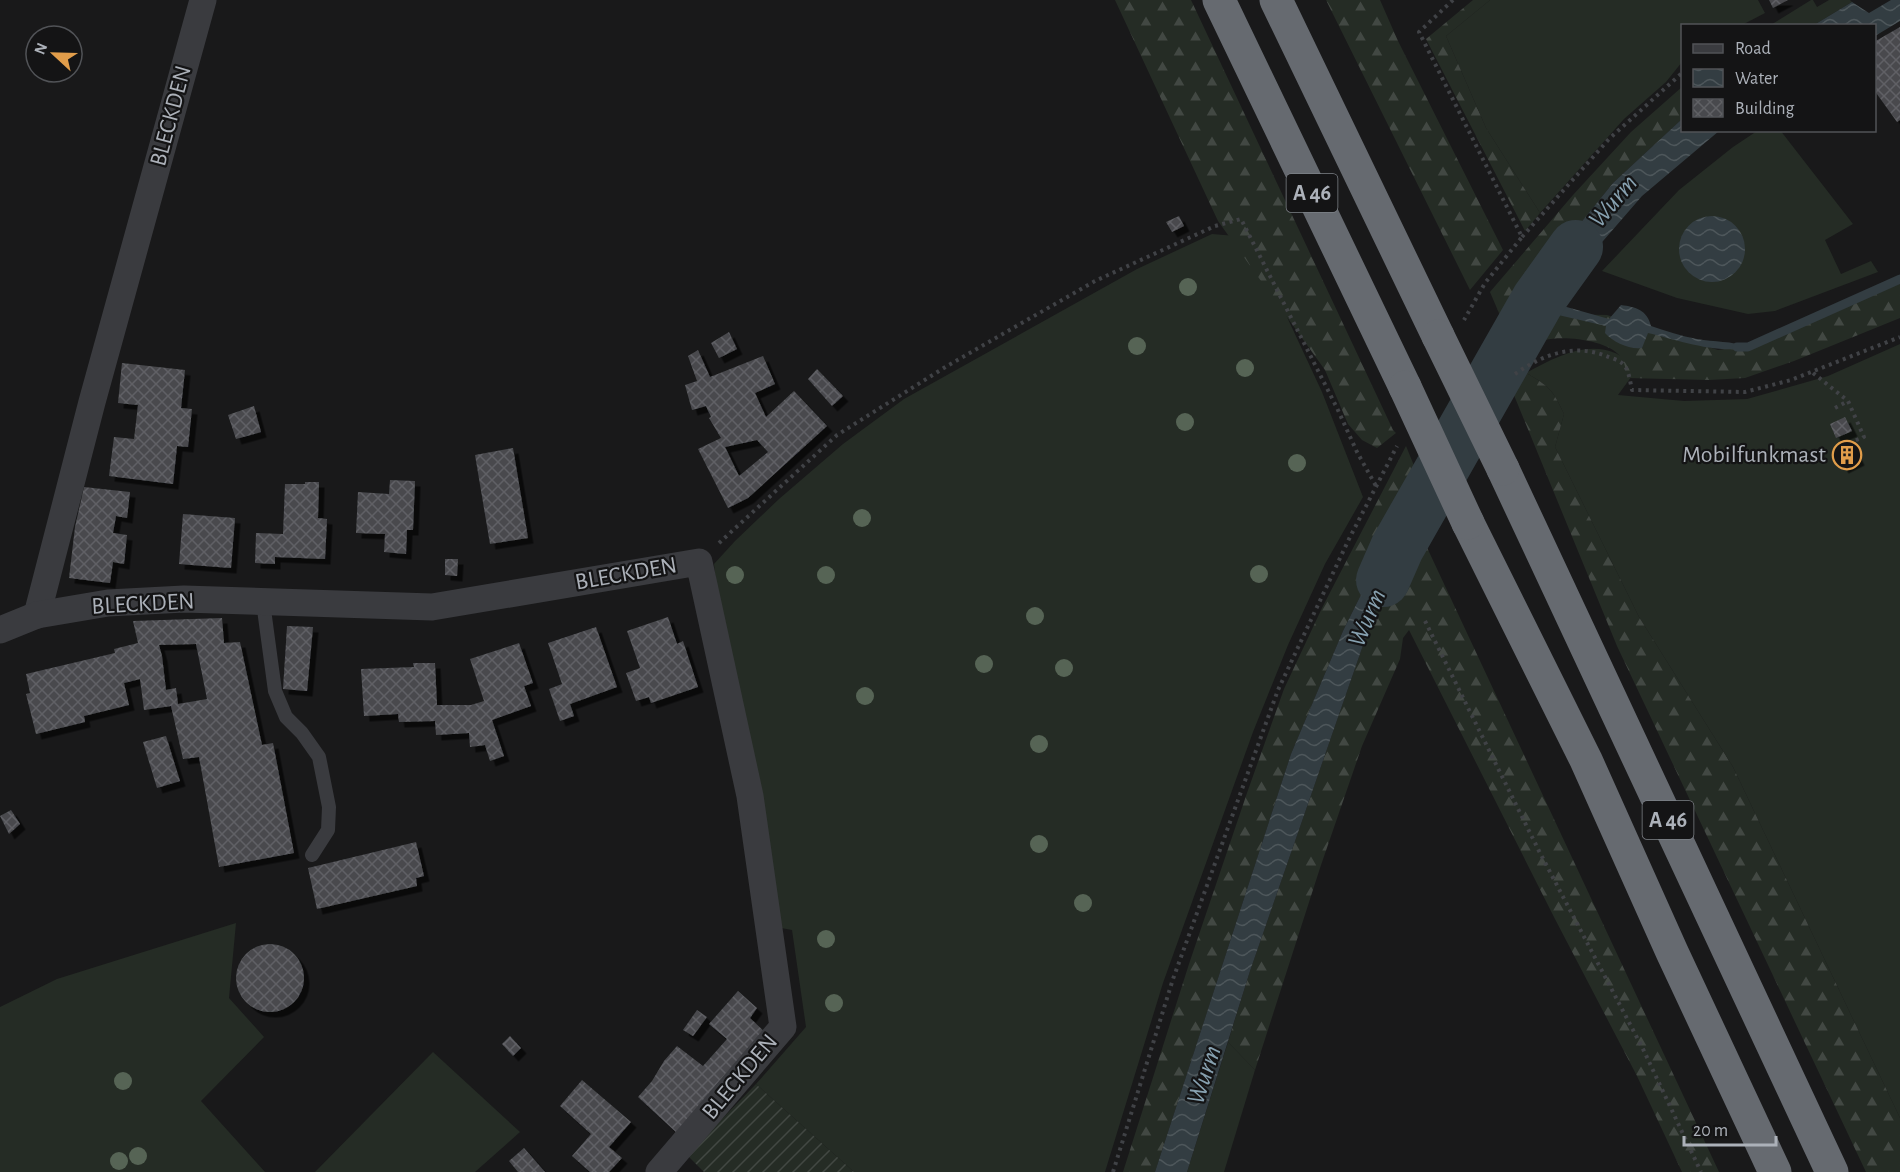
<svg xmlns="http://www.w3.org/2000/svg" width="1900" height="1172" viewBox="0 0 1900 1172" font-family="'Alegreya Sans',sans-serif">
  <defs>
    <pattern id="forest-firs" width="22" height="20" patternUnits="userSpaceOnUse" patternTransform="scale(1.5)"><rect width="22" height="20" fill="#252c25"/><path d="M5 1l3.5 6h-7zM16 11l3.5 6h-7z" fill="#424843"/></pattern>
    <pattern id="garden-furrows" width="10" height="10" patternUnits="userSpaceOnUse" patternTransform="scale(1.5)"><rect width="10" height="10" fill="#252c25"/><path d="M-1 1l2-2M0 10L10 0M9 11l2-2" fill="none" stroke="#424843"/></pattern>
    <pattern id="water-waves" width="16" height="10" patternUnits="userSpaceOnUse" patternTransform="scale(1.5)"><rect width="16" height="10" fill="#333d42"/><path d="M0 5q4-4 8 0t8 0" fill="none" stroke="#4e575b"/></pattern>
    <pattern id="building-cross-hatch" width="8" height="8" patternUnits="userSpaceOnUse" patternTransform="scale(1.5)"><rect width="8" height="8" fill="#48494d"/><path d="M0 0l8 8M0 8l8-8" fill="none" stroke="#606165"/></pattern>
    <filter id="shadow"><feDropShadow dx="5.5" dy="5.5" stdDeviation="0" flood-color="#0009"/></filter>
  </defs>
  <rect width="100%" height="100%" fill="#19191a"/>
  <!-- grass -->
  <g fill="#252c25">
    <polygon points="1490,0 1758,0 1765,13 1742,25 1682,26 1682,62 1666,82 1624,119 1540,213 1486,128 1446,36"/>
    <polygon points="1811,0 1813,0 1817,7 1829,0 1850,0 1852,2 1814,25 1769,26"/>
    <polygon points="1780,130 1853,224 1825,240 1841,274 1871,261 1878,272 1775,311 1748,314 1677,298 1602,271 1679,190 1733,147 1757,131"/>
    <polygon points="1212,234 1236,236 1266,272 1322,392 1363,497 1325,564 1288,645 1253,732 1163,983 1105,1172 854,1172 756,1084 806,1027 792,930 776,927 718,600 714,564 735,541 779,499 843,444 904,399 1137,269"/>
    <path d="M1900,344V1118L1733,767L1639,617L1555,447L1564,414C1553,390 1549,386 1526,373C1562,353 1603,332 1637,369L1618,395L1684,401L1747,399L1828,376Z"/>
    <polygon points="236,923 229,998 264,1037 201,1101 265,1172 0,1172 0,1007 57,979"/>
    <polygon points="1228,1042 1255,1070 1224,1172 1187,1172"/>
    <polygon points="433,1052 520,1132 475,1172 315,1172"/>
  </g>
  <!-- forest -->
  <g fill="url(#forest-firs)">
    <polygon points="1115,0 1191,0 1393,430 1396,433 1377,448 1362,440 1348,424 1325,370 1218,221"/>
    <polygon points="1326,0 1380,0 1398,41 1503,250 1470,290"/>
    <polygon points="1473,0 1490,0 1446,36 1486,128 1540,213 1525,231 1426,39"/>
    <polygon points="1682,87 1682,119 1613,183 1502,320 1490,292 1573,195 1631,132"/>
    <path d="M1900,280V318L1794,361L1745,378L1709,380L1627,378C1626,371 1625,361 1620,356C1608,340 1563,335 1545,340C1527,346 1512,359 1497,370L1488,347L1524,303L1554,314L1607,315L1718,350L1763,343Z"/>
    <path d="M1526,373C1549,386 1553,390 1564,414L1555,447L1639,617L1733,767L1900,1118V1172H1866L1617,646L1509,383Z"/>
    <polygon points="1406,446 1419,478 1343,631 1291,754 1155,1172 1123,1172 1189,964 1247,793 1284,689 1322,608"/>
    <polygon points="1416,524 1719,1172 1682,1172 1637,1076 1555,919 1409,630 1403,638 1400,659 1362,746 1320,868 1255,1070 1228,1042 1250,971 1378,602"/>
  </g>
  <!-- garden -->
  <polygon fill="url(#garden-furrows)" points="756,1084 854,1172 704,1172 687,1155"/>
  <!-- water -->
  <g fill="url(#water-waves)">
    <polygon points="1891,0 1900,0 1900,21 1875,36 1874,26 1814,25 1852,2 1869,13"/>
    <path d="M1682,119V130L1719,131L1642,196L1584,263L1556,304L1609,319L1621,305C1636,307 1647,310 1651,326C1666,331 1681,336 1697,339C1714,342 1732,341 1748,347C1720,355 1677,340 1648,333L1642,348C1630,350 1613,342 1605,333L1606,326L1554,314L1524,303L1488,347L1502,320L1613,183Z"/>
    <circle cx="1712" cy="249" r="33"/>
    <polygon points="1419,478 1416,524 1378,602 1250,971 1187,1172 1155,1172 1291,754 1343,631"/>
  </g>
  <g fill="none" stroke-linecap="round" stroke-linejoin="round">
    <!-- stream -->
    <polyline stroke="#333d42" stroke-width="9" points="1737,347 1748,347 1900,279"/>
    <!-- river -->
    <polyline stroke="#333d42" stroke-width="54" points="1383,580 1397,548 1538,300 1576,247"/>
  </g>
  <!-- building -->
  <g fill="url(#building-cross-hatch)" fill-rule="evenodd" filter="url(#shadow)">
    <polygon points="1769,0 1788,0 1773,8"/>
    <polygon points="1900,27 1900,120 1897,122 1874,90 1874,42"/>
    <polygon points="1179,216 1184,226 1172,232 1166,222"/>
    <polygon points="729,332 737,349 719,358 711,343"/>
    <path d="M698,350L710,377L763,356L775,384L755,393L766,417L794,391L827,426L748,498L728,508L698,449L721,438L709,418L711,417L706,406L692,410L685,385L697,381L688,356ZM757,440L768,452L739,476L725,447Z"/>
    <polygon points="122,363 185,370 181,408 192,409 188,447 177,446 173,484 109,476 114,437 134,439 138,405 118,403"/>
    <polygon points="817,369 843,396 832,406 808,379"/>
    <polygon points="254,406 261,432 236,439 228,415"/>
    <polygon points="1845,417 1852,431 1836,438 1830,424"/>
    <polygon points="1851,443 1859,460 1843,468 1834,450"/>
    <polygon points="513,448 528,538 490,544 475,455"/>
    <polygon points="390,480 415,481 413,530 407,530 406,554 384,552 385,534 356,533 358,492 389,494"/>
    <polygon points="305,482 319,482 318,518 327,519 325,559 275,557 275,564 255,563 256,533 283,534 285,484 305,484"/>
    <polygon points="84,487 130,492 127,518 116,516 113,533 127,535 124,564 113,562 110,583 69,578 75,527"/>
    <polygon points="183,514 235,518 231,568 179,564"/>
    <polygon points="445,559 458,559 457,576 445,575"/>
    <polygon points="668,617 677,644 683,641 698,687 651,703 649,697 636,701 626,673 640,668 627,631"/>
    <path d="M222,618L224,643L240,642L262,745L273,743L294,853L219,867L199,757L183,759L171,706L144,710L140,679L124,683L129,705L84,716L85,722L36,734L26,694L30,693L26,674L115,653L114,649L138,643L133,621ZM196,644L207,699L178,704L176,688L166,690L162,656L159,645Z"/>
    <polygon points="287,626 313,627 307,691 283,689"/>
    <polygon points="596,627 617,687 570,704 574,716 560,721 549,689 562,684 548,643"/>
    <polygon points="519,643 533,683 524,686 531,706 492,720 504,756 490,761 485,745 470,747 469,733 436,735 435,721 399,722 398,714 364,716 361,669 414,667 413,663 435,663 437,705 471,705 484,701 470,659"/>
    <polygon points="166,736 180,781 157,788 143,742"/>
    <polygon points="11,810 20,824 9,834 0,816"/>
    <polygon points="416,842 424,876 416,878 417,886 317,909 308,868"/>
    <circle cx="270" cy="978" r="34"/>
    <polygon points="738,991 757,1008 750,1018 766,1033 677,1133 638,1097 652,1081 664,1061 677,1046 703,1066 727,1039 709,1024"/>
    <polygon points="697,1010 707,1017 693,1036 683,1030"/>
    <polygon points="510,1036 521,1048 513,1056 502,1044"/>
    <polygon points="582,1080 631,1122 609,1147 622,1158 609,1172 590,1172 572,1156 591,1134 560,1106"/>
    <polygon points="524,1148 545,1172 518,1172 509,1161"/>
  </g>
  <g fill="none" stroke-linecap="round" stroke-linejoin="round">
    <!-- path -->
    <g stroke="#404246" stroke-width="4" stroke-dasharray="3 4.5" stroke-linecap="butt">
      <polyline points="1453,0 1419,32 1522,237 1485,283 1464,320"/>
      <polyline points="1522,237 1609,139 1682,73"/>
      <polyline points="1813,373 1848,401 1864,437 1854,441"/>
      <path d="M1515,374C1542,355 1573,343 1606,356C1611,358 1619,360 1623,364C1629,369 1630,382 1632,390L1745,392L1791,380L1900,337"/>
      <polyline points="1835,408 1848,401"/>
      <polyline points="719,543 837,435 947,366 1095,281 1215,226 1241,219 1337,408 1357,452 1376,486"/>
      <polyline points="1425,621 1539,851 1643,1049 1701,1172"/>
      <polyline points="1113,1172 1173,979 1278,690 1349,539 1397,446"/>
    </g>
    <!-- service -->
    <polyline stroke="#3a3b3f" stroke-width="14" points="263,602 275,691 286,717 302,733 319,757 329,807 328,830 312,855"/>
    <!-- minor -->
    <g stroke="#3a3b3f" stroke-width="27">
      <polyline points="37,615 92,402 203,0"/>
      <polyline points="0,630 37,615 108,603 184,599 432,607 699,562 750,796 783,1027 659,1172"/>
    </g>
    <!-- motorway -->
    <g stroke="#666a70" stroke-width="33">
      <polyline points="1219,0 1405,387"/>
      <polyline points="1276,0 1438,336"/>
      <polyline points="1503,469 1832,1172"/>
      <polyline points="1468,523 1586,760 1672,952 1775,1172"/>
    </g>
    <!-- motorway-bridge -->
    <g stroke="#666a70" stroke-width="33">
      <polyline points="1438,336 1503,469"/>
      <polyline points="1405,387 1468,523"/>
    </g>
  </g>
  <!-- trees -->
  <g fill="#566455">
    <circle cx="1188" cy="287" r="9"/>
    <circle cx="1137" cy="346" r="9"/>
    <circle cx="1245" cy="368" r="9"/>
    <circle cx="1185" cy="422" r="9"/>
    <circle cx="1297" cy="463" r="9"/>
    <circle cx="862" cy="518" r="9"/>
    <circle cx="1259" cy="574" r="9"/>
    <circle cx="735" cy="575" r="9"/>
    <circle cx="826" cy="575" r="9"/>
    <circle cx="1035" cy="616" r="9"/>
    <circle cx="984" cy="664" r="9"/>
    <circle cx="1064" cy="668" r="9"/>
    <circle cx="865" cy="696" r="9"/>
    <circle cx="1039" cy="744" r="9"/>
    <circle cx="1039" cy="844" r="9"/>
    <circle cx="1083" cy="903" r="9"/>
    <circle cx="826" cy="939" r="9"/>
    <circle cx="834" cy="1003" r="9"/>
    <circle cx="123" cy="1081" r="9"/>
    <circle cx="138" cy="1156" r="9"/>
    <circle cx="119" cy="1161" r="9"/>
  </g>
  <!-- icons -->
  <defs>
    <g id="building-ring" transform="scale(1.5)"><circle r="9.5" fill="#141415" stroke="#e19d4a" stroke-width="1.5"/><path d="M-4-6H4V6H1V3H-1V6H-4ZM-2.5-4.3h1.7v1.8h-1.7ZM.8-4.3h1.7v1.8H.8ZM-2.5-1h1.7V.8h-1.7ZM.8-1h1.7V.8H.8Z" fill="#e19d4a"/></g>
  </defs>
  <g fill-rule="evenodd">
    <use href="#building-ring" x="1847" y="455"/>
  </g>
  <g text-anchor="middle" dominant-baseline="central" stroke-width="4.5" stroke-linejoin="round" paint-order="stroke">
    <!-- shield labels -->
    <g fill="#141415" stroke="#7e8288" stroke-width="1.5">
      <rect x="1286.5" y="174" width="51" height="38" rx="4.5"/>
      <rect x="1642.5" y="801" width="51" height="38" rx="4.5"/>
    </g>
    <g font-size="22" font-weight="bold" fill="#acb1b9">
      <text x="1312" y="193">A 46</text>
      <text x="1668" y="820">A 46</text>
    </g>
    <!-- street labels -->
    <g font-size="24" fill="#acb1b9" stroke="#141415">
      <text transform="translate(171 116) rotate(-75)">BLECKDEN</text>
      <text transform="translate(626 574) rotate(-10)">BLECKDEN</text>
      <text transform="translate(143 604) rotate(-3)">BLECKDEN</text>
      <text transform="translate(740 1077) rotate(-50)">BLECKDEN</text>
    </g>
    <!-- poi labels -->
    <g font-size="24" fill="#acb1b9" stroke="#141415" text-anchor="end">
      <text x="1826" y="455">Mobilfunkmast</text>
    </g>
    <!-- water labels -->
    <g font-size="26" font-style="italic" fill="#87a1b0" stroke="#141415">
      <text transform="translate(1613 201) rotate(-50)">Wurm</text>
      <text transform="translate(1367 618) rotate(-67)">Wurm</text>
      <text transform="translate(1204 1075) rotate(-72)">Wurm</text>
    </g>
  </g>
  <!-- legend -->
  <rect x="1681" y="24" width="195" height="108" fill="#141415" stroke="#515357" stroke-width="1.5"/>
  <rect x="1693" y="44" width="30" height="9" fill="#3a3b3f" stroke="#515357" stroke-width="1.5"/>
  <text x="1735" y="54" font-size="18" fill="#acb1b9">Road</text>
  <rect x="1693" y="69" width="30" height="18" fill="url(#water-waves)" stroke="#515357" stroke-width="1.5"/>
  <text x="1735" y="84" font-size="18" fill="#acb1b9">Water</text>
  <rect x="1693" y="99" width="30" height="18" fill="url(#building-cross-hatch)" stroke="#515357" stroke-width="1.5"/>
  <text x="1735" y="114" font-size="18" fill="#acb1b9">Building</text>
  <!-- north arrow -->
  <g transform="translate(54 54) rotate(292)"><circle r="28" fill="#141415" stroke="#515357" stroke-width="1.5"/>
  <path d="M0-4.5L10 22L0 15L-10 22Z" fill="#e19d4a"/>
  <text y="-9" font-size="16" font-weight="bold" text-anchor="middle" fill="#acb1b9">N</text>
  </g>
  <!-- scale -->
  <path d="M1684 1136v9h92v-9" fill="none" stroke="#acb1b9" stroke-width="3"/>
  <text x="1693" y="1136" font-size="18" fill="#acb1b9" stroke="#141415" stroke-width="4.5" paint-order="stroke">20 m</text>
</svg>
